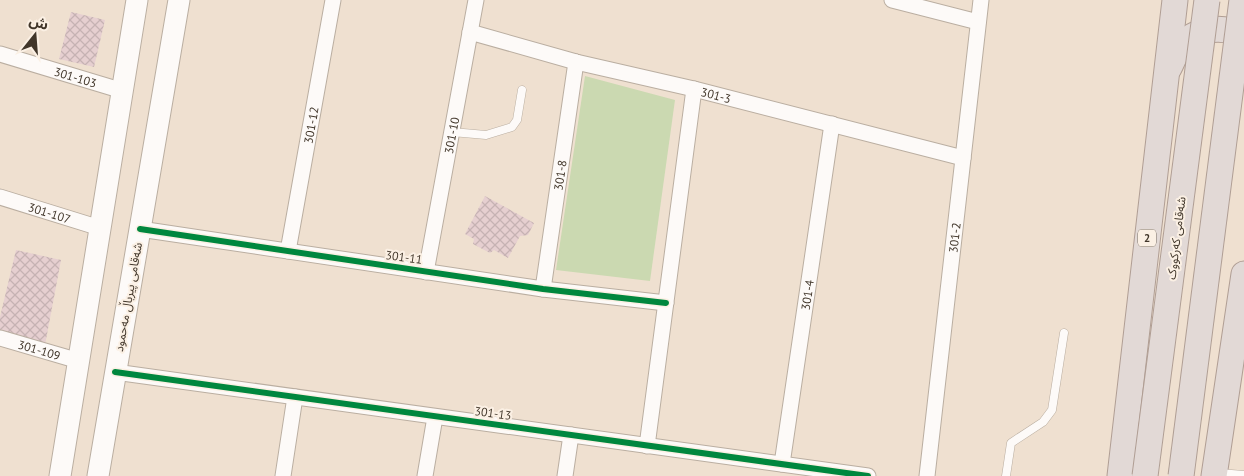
<svg xmlns="http://www.w3.org/2000/svg" width="1244" height="476" viewBox="0 0 1244 476" font-family="'PT Sans','Noto Sans Arabic',sans-serif">
  <defs>
    <pattern id="building-cross-hatch" width="8" height="8" patternUnits="userSpaceOnUse" patternTransform="scale(1.25)"><rect width="8" height="8" fill="#e6cfd0"/><path d="M0 0l8 8M0 8l8-8" fill="none" stroke="#c6b2b3"/></pattern>
  </defs>
  <rect width="100%" height="100%" fill="#efe0d0"/>
  <!-- park -->
  <polygon fill="#cbd9b1" points="585,76 675,100 650,281 556,270"/>
  <!-- building -->
  <g fill="url(#building-cross-hatch)">
    <polygon points="71,12 105,20 94,67 59,59"/>
    <polygon points="485,196 534,223 528,235 520,236 508,258 494,250 490,253 473,244 474,239 465,234"/>
    <polygon points="16,250 61,260 45,345 0,332 0,317"/>
  </g>
  <g fill="none" stroke-linecap="round" stroke-linejoin="round">
    <!-- service casing -->
    <g stroke="#baaea1" stroke-width="9">
      <g id="service">
        <polyline points="452,132 486,135 512,127 517,120 522,90"/>
        <polyline points="1219,473 1244,475"/>
        <polyline points="1006,476 1011,443 1043,422 1052,410 1064,333"/>
      </g>
    </g>
    <!-- minor casing -->
    <g stroke="#baaea1" stroke-width="17">
      <g id="minor">
        <polyline points="892,0 978,22"/>
        <path id="s1" d="M470,32L576,62L694,89L963,158"/>
        <path id="s2" d="M0,54L123,91"/>
        <path id="s3" d="M0,197L100,228"/>
        <polyline points="140,229 543,289 666,303"/>
        <path id="s4" d="M288,251L333,0"/>
        <path id="s5" d="M426,272L476,0"/>
        <path id="s6" d="M543,289L576,62"/>
        <path id="s7" d="M0,338L79,361"/>
        <polyline points="115,372 868,476"/>
        <polyline points="647,446 694,89"/>
        <path id="s8" d="M782,464L832,124"/>
        <polyline points="283,476 295,397"/>
        <polyline points="425,476 435,417"/>
        <polyline points="565,476 571,435"/>
        <path id="s9" d="M927,476L981,0"/>
      </g>
    </g>
    <!-- secondary casing -->
    <g stroke="#baaea1" stroke-width="23">
      <g id="secondary">
        <polyline points="60,476 137,0"/>
        <polyline points="98,476 179,0"/>
      </g>
    </g>
    <!-- trunk casing -->
    <g stroke="#b09e94" stroke-width="27">
      <g id="trunk">
        <path d="M1169,68C1173,61 1175,53 1180,47C1195,28 1225,23 1244,38"/>
        <polyline points="1120,476 1175,0"/>
        <polyline points="1214,476 1244,274"/>
      </g>
    </g>
    <!-- service -->
    <use href="#service" stroke="#fdfaf8" stroke-width="8"/>
    <!-- minor -->
    <use href="#minor" stroke="#fdfaf8" stroke-width="15"/>
    <!-- secondary -->
    <use href="#secondary" stroke="#fdfaf8" stroke-width="21"/>
    <!-- trunk -->
    <use href="#trunk" stroke="#e2d9d6" stroke-width="25"/>
    <!-- trunk-bridge casing -->
    <g stroke="#b09e94" stroke-width="27" stroke-linecap="butt">
      <g id="trunk-bridge">
        <polyline points="1145,476 1207,0"/>
        <polyline points="1181,476 1242,0"/>
      </g>
    </g>
    <!-- trunk-bridge -->
    <use href="#trunk-bridge" stroke="#e2d9d6" stroke-width="25"/>
    <!-- cycleway casing -->
    <g stroke="#fbf0e4" stroke-width="9">
      <g id="cycleway">
        <polyline points="140,229 543,289 666,303"/>
        <polyline points="115,372 868,476"/>
      </g>
    </g>
    <!-- cycleway -->
    <use href="#cycleway" stroke="#00873e" stroke-width="6"/>
  </g>
  <g text-anchor="middle" dominant-baseline="central" stroke-width="4" stroke-linejoin="round" paint-order="stroke">
    <!-- shield labels -->
    <rect fill="#fbf0e4" stroke="#796e62" stroke-width="1" x="1138" y="229.5" width="18" height="17" rx="4"/>
    <g font-size="11" font-weight="bold" fill="#41362a">
      <text x="1147" y="238">2</text>
    </g>
    <!-- street labels -->
    <g font-size="12" fill="#41362a" stroke="#fbf0e4">
      <text stroke="none"><textPath href="#s2" startOffset="79">301-103</textPath></text>
      <text stroke="none"><textPath href="#s1" startOffset="254">301-3</textPath></text>
      <text stroke="none"><textPath href="#s4" startOffset="128">301-12</textPath></text>
      <text stroke="none"><textPath href="#s5" startOffset="139">301-10</textPath></text>
      <text stroke="none"><textPath href="#s6" startOffset="115">301-8</textPath></text>
      <text stroke="none"><textPath href="#s3" startOffset="52">301-107</textPath></text>
      <text stroke="none"><textPath href="#s9" startOffset="240">301-2</textPath></text>
      <text transform="translate(1176 238) rotate(-83)">شەقامی کەرکووک</text>
      <text transform="translate(404 257) rotate(8)">301-11</text>
      <text stroke="none"><textPath href="#s8" startOffset="171">301-4</textPath></text>
      <text transform="translate(128 297) rotate(-80)">شەقامی پیرباڵ مەحمود</text>
      <text stroke="none"><textPath href="#s7" startOffset="41">301-109</textPath></text>
      <text transform="translate(493 413) rotate(8)">301-13</text>
    </g>
  </g>
  <!-- north arrow -->
  <g transform="translate(35 35) rotate(17)" stroke="#fbf0e4" stroke-width="4" paint-order="stroke">
  <path d="M0-4L9 19L0 12L-9 19Z" fill="#41362a"/>
  <text y="-8" font-size="14" font-weight="bold" text-anchor="middle" fill="#41362a">ش</text>
  </g>
</svg>
